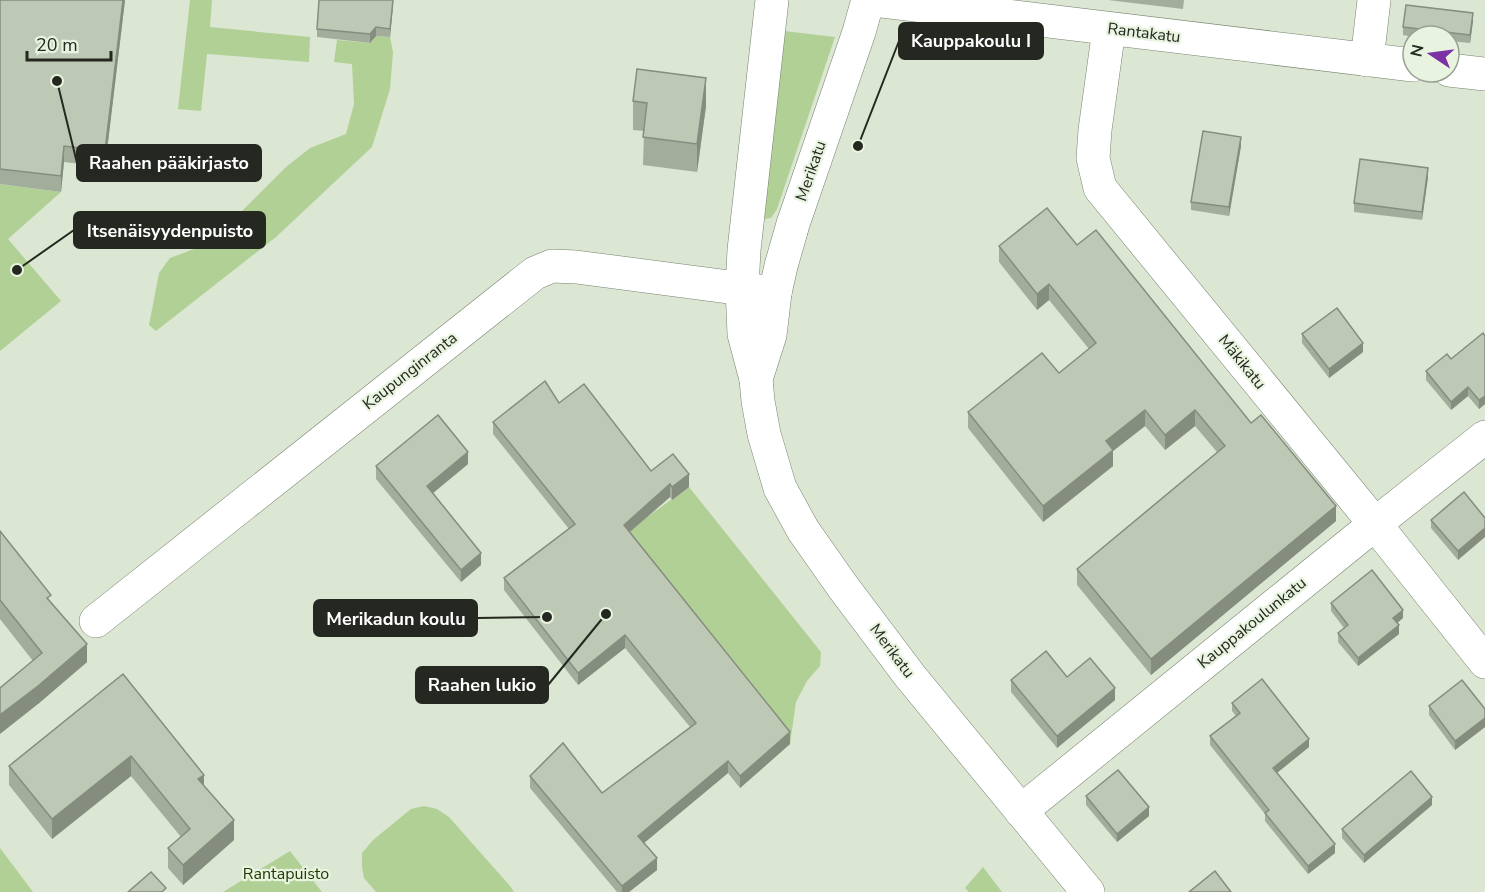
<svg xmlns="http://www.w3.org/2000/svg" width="1485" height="892" viewBox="0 0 1485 892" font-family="'Nunito Sans',sans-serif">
  <rect width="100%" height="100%" fill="#dbe7d2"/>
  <!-- green -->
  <g fill="#b1d096">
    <polygon points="190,0 212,0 210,27 310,37 309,62 207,54 201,111 178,109"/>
    <polygon points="784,31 835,37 777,209 771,218 764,219 761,215"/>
    <polygon points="376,36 390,37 393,52 390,89 372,147 276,237 156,331 149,325 159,273 170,258 210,243 286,167 310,148 346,134 354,104 352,64 334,62 337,40 370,43"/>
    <polygon points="0,184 61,192 8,239 61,301 0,351"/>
    <polygon points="689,487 821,652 820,666 807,681 796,702 790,744 624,537 647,517"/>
    <polygon points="424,806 437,809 449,817 510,886 514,892 376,892 364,878 362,867 362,853 373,840 411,809"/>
    <polygon points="0,848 33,892 0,892"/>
    <polygon points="290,851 322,892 223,892"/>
    <polygon points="983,867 1002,892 969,892 965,888"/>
  </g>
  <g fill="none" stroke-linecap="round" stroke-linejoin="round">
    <!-- minor casing -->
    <g stroke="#788270" stroke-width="34">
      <g id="minor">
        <polyline points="772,0 744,250 742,288 744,334 756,379 758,401 764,434 780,488 803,530 843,587 910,676 1088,892"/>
        <polyline points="874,0 1413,65"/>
        <polyline points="1109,29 1095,130 1093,158 1100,188 1375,524 1485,662"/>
        <polyline points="1367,60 1374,0"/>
        <polyline points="1449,70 1485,74"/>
        <polyline points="756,379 770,335 775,293 781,266 793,224 859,32 868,0"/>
        <polyline points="96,621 535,273 552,266 576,267 775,293"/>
        <polyline points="1021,811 1375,524 1485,437"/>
      </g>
    </g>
    <!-- minor -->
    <use href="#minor" stroke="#fff" stroke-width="33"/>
  </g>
  <!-- wall -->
  <g fill="#a3ad9c">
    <polygon points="0,0 125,0 105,167 64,162 61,192 0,184"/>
    <polygon points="1108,0 1184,0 1183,9"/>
    <polygon points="393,5 390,37 376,36 370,43 317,37 317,29"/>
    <polygon points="1473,21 1470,43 1449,41 1449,36 1413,37 1403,35 1403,27"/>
    <polygon points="633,101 706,106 697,172 643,165 644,131 633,130"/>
    <polygon points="1241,146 1229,216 1191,210 1191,202"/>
    <polygon points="1428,177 1422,220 1354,212 1354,203"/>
    <polygon points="1077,245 1251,423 1336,521 1151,675 1077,585 1077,569 1217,452 1195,426 1165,450 1145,426 1113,451 1113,466 1043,522 968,428 968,412 1059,373 1089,349 1049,300 1037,310 999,262 999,246"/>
    <polygon points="1302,334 1363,352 1329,378 1302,343"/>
    <polygon points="1485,336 1485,404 1479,409 1468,396 1451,410 1426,380 1426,371 1451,359"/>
    <polygon points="559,403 651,471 689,487 672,500 670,497 630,532 790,744 740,788 728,773 644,843 657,870 629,892 617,892 530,788 530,776 602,793 690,727 625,648 578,685 504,590 504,578 569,529 493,434 493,422"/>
    <polygon points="468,464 433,493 481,565 461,582 376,479 376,466"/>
    <polygon points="1485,518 1458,560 1431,528 1431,520"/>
    <polygon points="0,531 51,602 87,662 38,704 18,674 33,661 0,619"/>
    <polygon points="1331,603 1403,618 1397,623 1399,634 1358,666 1338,642 1338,633 1344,628 1331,611"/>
    <polygon points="123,674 204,785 234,840 183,885 168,868 168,848 181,837 131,776 52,839 9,785 9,766"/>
    <polygon points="1067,677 1115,700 1057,748 1011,692 1011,680"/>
    <polygon points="1232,703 1309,747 1277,773 1335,853 1308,874 1265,821 1265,814 1210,745 1210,736 1236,716 1232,711"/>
    <polygon points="1429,706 1485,709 1485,727 1455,750 1429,715"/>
    <polygon points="1086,796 1149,816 1117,842 1086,805"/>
    <polygon points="1432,805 1364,863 1342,838 1342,829"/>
  </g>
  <!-- shaded-wall -->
  <g fill="#858d7f">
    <polygon points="123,0 125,0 105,167 105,151"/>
    <polygon points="393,0 393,5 390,37 390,29"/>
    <polygon points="1473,13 1473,21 1470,43 1470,35"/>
    <polygon points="376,27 376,36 370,43 370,34"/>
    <polygon points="706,78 706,106 697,172 697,144"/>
    <polygon points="1241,137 1241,146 1229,216 1229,207"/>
    <polygon points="64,146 64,162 61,192 61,176"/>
    <polygon points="1428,168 1428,177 1422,220 1422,212"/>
    <polygon points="1049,284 1049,300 1037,310 1037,294"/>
    <polygon points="1363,343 1363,352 1329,378 1329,369"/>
    <polygon points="1468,387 1468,396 1451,410 1451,402"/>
    <polygon points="1485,396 1485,404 1479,409 1479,400"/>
    <polygon points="1145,410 1145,426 1113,451 1113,466 1043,522 1043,506 1106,441"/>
    <polygon points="1195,410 1195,426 1165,450 1165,435"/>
    <polygon points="468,452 468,464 427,498 427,486"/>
    <polygon points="689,474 689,487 672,500 672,487"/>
    <polygon points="670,484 670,497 624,537 624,525"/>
    <polygon points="1336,506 1336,521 1151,675 1151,659"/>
    <polygon points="1485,528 1485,537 1458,560 1458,551"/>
    <polygon points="481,553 481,565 461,582 461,570"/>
    <polygon points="1403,610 1403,618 1393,627 1393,618"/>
    <polygon points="1399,625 1399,634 1358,666 1358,658"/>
    <polygon points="625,635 625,648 578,685 578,673"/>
    <polygon points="87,644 87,662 38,704 0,734 0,715"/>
    <polygon points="1115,688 1115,700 1057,748 1057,736"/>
    <polygon points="1485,718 1485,727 1455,750 1455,741"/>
    <polygon points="790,732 790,744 740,788 740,776"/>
    <polygon points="1309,739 1309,747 1273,776 1273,768"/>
    <polygon points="131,756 131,776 52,839 52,819"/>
    <polygon points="728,761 728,773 638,848 638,836"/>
    <polygon points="204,775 204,794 198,779"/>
    <polygon points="1432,797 1432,805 1364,863 1364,855"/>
    <polygon points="1149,807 1149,816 1117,842 1117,834"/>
    <polygon points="234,820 234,840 183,885 183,865"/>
    <polygon points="1335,844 1335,853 1308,874 1308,866"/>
    <polygon points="657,858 657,870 629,892 622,892 622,886"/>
  </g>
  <!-- building -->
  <g fill="#bec9b5" stroke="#858d7f" stroke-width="1.5">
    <polygon points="0,0 123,0 105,151 64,146 61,176 0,169"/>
    <polygon points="319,0 393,0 390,29 376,27 370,34 317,29"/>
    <polygon points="1406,5 1473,13 1470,35 1403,27"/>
    <polygon points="637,69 706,78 697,144 643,137 647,103 633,101"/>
    <polygon points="1203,131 1241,137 1229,207 1191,202"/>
    <polygon points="1360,159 1428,168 1422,212 1354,203"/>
    <polygon points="1047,208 1077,245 1096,230 1251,423 1261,415 1336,506 1151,659 1077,569 1225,446 1195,410 1165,435 1145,410 1106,441 1113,450 1043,506 968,412 1042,353 1059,373 1096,343 1049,284 1037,294 999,246"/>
    <polygon points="1337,308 1363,343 1329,369 1302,334"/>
    <polygon points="1483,333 1485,336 1485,396 1479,400 1468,387 1451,402 1426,371 1447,354 1451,359"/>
    <polygon points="545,381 559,403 584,384 651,471 673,454 689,474 672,487 670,484 624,525 790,732 740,776 728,761 638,836 657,858 622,886 530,776 563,743 602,793 696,723 625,635 578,673 504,578 575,524 493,422"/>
    <polygon points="438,415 468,452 427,486 481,553 461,570 376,466"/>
    <polygon points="1464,492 1485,518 1485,528 1458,551 1431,520"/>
    <polygon points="0,531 51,595 47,598 87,644 38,686 0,715 0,688 42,653 0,600"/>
    <polygon points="1372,570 1403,610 1393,618 1399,625 1358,658 1338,633 1348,625 1331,603"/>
    <polygon points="1046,651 1067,677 1090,658 1115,688 1057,736 1011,680"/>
    <polygon points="123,674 204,775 198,779 234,820 183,865 168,848 190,829 131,756 52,819 9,766"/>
    <polygon points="1262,679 1309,739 1273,768 1335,844 1308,866 1265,813 1269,810 1210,736 1240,713 1232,703"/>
    <polygon points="1462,680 1485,709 1485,718 1455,741 1429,706"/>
    <polygon points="1118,770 1149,807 1117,834 1086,796"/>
    <polygon points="1411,771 1432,797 1364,855 1342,829"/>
    <polygon points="1215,871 1231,892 1189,892"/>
    <polygon points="151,872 166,888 162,892 128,892"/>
  </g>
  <g text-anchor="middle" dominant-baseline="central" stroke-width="4.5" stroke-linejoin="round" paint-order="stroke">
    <!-- street labels -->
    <g font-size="16" fill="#242820" stroke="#e8f4df">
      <text transform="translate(1144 33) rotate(7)">Rantakatu</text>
      <text transform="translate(811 171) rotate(-71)">Merikatu</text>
      <text transform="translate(1242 362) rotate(51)">Mäkikatu</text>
      <text transform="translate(410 371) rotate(-38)">Kaupunginranta</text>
      <text transform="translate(1252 623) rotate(-39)">Kauppakoulunkatu</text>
      <text transform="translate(892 651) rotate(53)">Merikatu</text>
    </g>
    <!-- park labels -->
    <g font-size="16" fill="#233b02" stroke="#e8f4df">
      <text x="286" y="874">Rantapuisto</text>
    </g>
  </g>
  <!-- callouts -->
  <path fill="none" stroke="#242820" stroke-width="2" d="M858 146L899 41M57 81L77 163M17 270L74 230M547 617L477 618M606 614L548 685"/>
  <g fill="#242820" stroke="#e8f4df" stroke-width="2">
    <circle cx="858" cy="146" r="6"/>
    <circle cx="57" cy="81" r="6"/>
    <circle cx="17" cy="270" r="6"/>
    <circle cx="547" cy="617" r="6"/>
    <circle cx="606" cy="614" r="6"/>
  </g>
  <g fill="#242820" stroke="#242820" stroke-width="2">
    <rect x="899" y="23" width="144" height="36" rx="6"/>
    <rect x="77" y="145" width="184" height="36" rx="6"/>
    <rect x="74" y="212" width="191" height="36" rx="6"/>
    <rect x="314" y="600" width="163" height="36" rx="6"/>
    <rect x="416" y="667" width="132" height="36" rx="6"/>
  </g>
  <g font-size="18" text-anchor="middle" font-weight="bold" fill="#fff">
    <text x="971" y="47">Kauppakoulu I</text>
    <text x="169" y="169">Raahen pääkirjasto</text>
    <text x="170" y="237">Itsenäisyydenpuisto</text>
    <text x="396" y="625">Merikadun koulu</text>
    <text x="482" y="691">Raahen lukio</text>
  </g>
  <!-- north arrow -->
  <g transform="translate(1431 54) rotate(283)"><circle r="28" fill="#e8f4df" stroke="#9aa293" stroke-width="1.5"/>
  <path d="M0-4.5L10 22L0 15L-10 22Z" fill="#7c32a4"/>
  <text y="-9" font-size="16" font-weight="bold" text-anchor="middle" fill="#242820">N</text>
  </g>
  <!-- scale -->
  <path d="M27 51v9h84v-9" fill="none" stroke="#242820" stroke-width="3"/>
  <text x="36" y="51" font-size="18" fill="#242820" stroke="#e8f4df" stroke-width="4.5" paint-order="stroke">20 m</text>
</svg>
